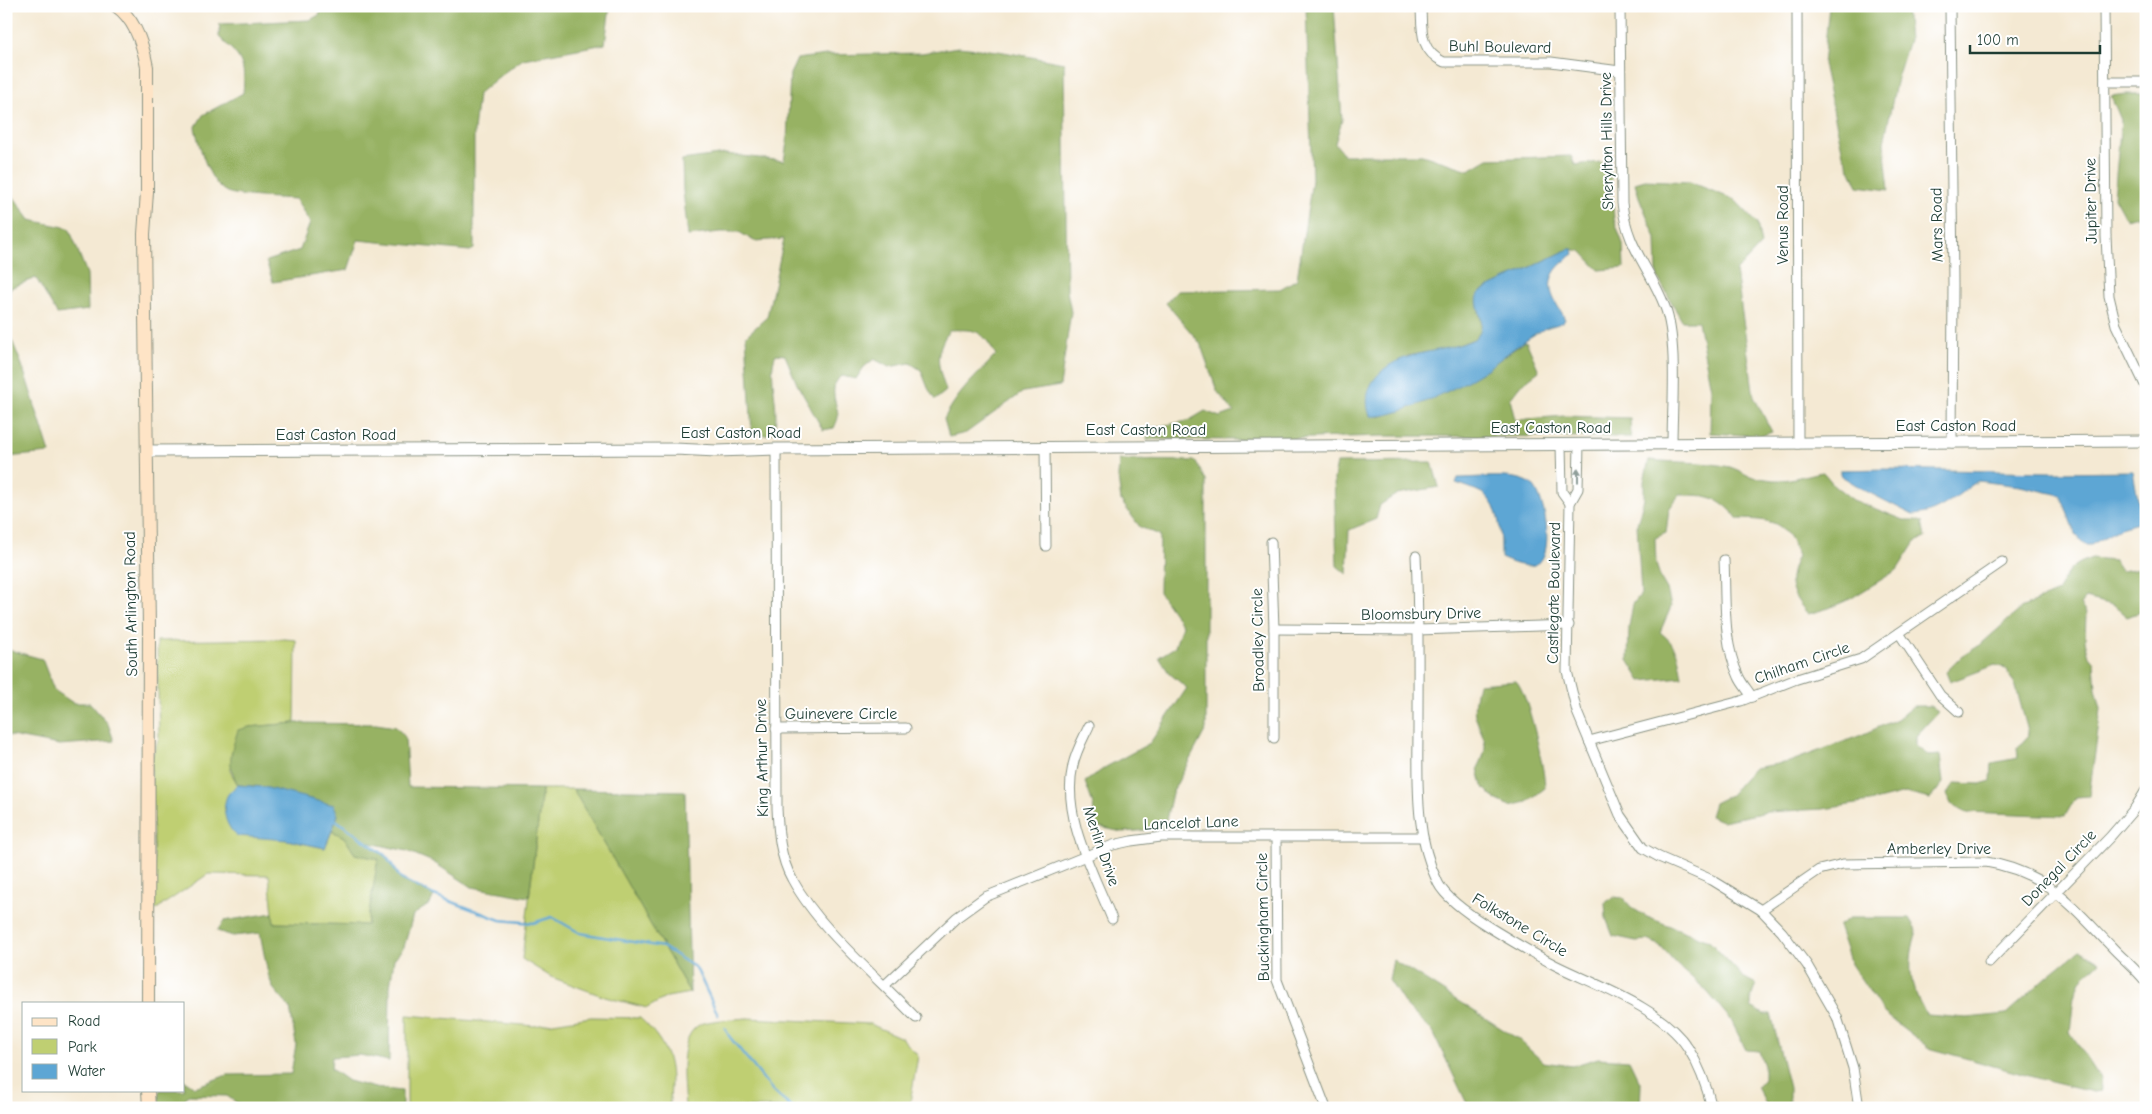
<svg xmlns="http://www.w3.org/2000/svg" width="2152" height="1114" viewBox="0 0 2152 1114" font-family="'Comic Neue',sans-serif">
  <rect width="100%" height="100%" fill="#fff"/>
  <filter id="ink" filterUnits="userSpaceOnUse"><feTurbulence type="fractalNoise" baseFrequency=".02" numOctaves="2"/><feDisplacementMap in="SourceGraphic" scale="10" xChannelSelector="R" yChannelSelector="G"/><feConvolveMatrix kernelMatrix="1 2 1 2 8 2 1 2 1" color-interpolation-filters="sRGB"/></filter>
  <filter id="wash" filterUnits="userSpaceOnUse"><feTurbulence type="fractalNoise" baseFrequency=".0096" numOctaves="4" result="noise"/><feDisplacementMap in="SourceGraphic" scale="20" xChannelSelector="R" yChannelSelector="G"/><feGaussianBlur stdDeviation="1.12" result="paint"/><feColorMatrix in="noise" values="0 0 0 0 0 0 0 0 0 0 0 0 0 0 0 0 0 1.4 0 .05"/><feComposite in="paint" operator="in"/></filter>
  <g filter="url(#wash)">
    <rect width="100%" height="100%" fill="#f4e9d3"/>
    <!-- green -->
    <g fill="#bfcf72" stroke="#6f8653">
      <polygon points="284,639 296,640 295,723 249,727 230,771 238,785 227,796 287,840 325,848 332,831 344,837 355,854 378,859 367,925 274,923 269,875 208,874 155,910 151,760 159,737 157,641"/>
      <polygon points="542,789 573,789 690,993 667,997 647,1008 605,997 551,977 522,959"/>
      <path d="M407,1015L534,1026L591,1017L640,1018C671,1047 674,1067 669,1108H407Z"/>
      <path d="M747,1018L870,1024L902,1038L918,1056L909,1108L685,1107C684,1086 676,1035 701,1024C710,1020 737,1019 747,1018Z"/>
    </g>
    <!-- forest -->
    <g fill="#97b264" stroke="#5b784c">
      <path d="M323,6H610L605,44L523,59L502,74L478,94L474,131V249L470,251L358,240L348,270L273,282L266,261L300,250L310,223L296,199C281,198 239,197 227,192C208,183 200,147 195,128L203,115L243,93C246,62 241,58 219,37L220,24L310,20L319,15Z"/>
      <path d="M1306,6H1334L1342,120L1335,143L1344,155H1422L1469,170L1488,159L1571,156L1575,165L1600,162L1610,165L1614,219L1623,244L1624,268L1599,270L1581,251L1569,249L1481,291C1481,297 1478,306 1479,312C1482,324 1485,326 1476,338L1454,347L1407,356L1378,417C1433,404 1481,373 1526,341L1539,371L1522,384L1510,399L1515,420L1564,416L1630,418L1631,437L1384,436L1239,440L1147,439L1149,428L1188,421L1205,411L1220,417L1234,412L1217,391L1200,343L1166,303L1177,291L1280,289L1297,279L1312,180Z"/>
      <polygon points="1829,6 1906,6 1909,40 1897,78 1884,143 1889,190 1858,186 1843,154 1823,64"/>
      <path d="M958,47L998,51L1064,63L1067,291L1071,312L1060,386L1023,392L966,433L949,437L944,419C960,389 974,379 996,355C982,330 978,329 949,330C934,355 937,363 946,391L935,400L928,388L921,370L910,363L889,367L874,359L864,367L856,379L841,376C829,387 835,400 838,413C839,418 836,423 834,428L823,430L797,384L785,355L776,354C766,373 782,410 773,433L765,435L752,433L746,336L767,317L784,239L754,241L739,232H720L688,236L683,191L682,160L725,154L784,161L787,142L790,74L797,59L826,55L922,53Z"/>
      <polygon points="2126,94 2146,94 2146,214 2126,219 2114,197 2121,120 2111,96"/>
      <polygon points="1645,180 1690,182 1735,200 1757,223 1761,245 1736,271 1754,397 1772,432 1761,436 1710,433 1711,389 1698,321 1682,321 1657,276 1656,238 1639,197 1635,183"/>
      <polygon points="6,193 11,193 30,220 69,228 87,274 88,310 57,314 36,278 10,288 6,326 22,365 50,453 6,457"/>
      <polygon points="1119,460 1195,461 1206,480 1206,729 1172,793 1164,829 1122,832 1095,826 1093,804 1085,782 1106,767 1150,743 1187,688 1169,673 1159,657 1175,647 1182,625 1159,592 1160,535 1140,527 1121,501 1118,477"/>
      <path d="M1649,460C1676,463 1703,461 1730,467C1736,469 1742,472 1747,475C1755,478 1766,479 1774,480C1792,481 1806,474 1823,472L1835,486L1853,500L1904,520H1916L1922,522L1925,538L1915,542L1897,570L1850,599L1829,608L1808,614C1789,592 1786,582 1798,556C1785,520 1773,520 1738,519C1719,495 1708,495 1679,495L1669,509L1666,533L1655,538L1656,564L1661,579L1667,589L1671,607L1660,632C1678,647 1678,654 1682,677L1641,681L1628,660L1629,627L1633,604L1641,594L1637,524L1644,498V481Z"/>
      <polygon points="1432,462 1439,487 1397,494 1380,505 1376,519 1349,530 1347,574 1337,566 1334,478 1337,463"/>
      <path d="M2092,558L2114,560L2121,571L2146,567V610L2127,617L2113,605L2086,598L2080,605L2086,613L2085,641L2089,656L2094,662L2096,689L2101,709L2089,796L2076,797L2065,816L1967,812L1951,804L1947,794L1955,783L1980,784L1991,781L1992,763L2018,758L2017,748L2029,735L2016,687L2005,668L1995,665L1950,682L1946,672L1961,657L1980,645L2023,607L2058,592C2067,571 2070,566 2092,558Z"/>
      <polygon points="6,649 42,659 54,690 73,703 90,703 108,724 114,741 59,745 6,735"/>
      <path d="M1516,681C1528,692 1545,770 1545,788L1527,802L1510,806L1495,799L1482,786L1478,768C1492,741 1482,739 1475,715C1473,706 1476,693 1478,684Z"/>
      <polygon points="1913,706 1930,706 1938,712 1916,736 1916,746 1929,756 1940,755 1943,783 1930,799 1905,793 1870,802 1823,809 1767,812 1722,821 1710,816 1714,803 1730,795 1754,768 1789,762 1859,736 1897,719"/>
      <path d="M295,723L376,724L396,727L405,737L408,787L542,789L529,897L472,887L433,862L407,851L366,842L386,856L401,879L434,895L430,904L413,915L404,947L394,959L390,987L389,1061L360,1055L332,1057L331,1069L348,1081L375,1088L402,1091V1108H240V1105L227,1096L188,1095L178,1108H161L158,1095L160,1090H184V1080L195,1087L227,1075L291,1074L296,1044L290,1008L273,988L268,974L260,933L233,936L217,931L224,921L273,913L274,923L367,925L378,859L355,854L344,837L332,831L338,815L264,787L238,785C226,762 231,753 238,730L249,727Z"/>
      <polygon points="573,789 685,791 690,993"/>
      <polygon points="1614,897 1623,898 1632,908 1647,917 1709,941 1743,977 1756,984 1751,998 1751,1007 1764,1014 1771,1014 1789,1088 1789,1108 1768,1108 1757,1087 1764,1079 1764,1066 1759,1051 1746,1050 1731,1020 1705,989 1676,964 1659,945 1648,940 1636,941 1613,936 1606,918 1605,903"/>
      <path d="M1849,918H1909L1917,931C1907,961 1908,988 1927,1015L1967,1018L2006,1014L2049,975L2080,950L2100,962L2081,980L2074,996L2070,1032L2100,1078L2101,1091L2093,1092L2051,1082L1929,1048L1884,1013L1851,964L1838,926Z"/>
      <polygon points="1393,960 1518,1039 1543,1062 1572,1066 1598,1058 1629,1060 1641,1085 1640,1108 1469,1108 1433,1032 1406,1006 1389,980"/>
    </g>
    <!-- water -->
    <g fill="#5da6d4" stroke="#3e7284">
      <path d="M1569,249H1573L1574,254C1555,267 1543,280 1556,303C1559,309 1563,313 1565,320C1558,326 1551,325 1544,329C1524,339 1505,356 1487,369C1465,384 1396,420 1370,416C1366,405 1366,394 1372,383C1394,347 1442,356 1476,338C1491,318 1469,305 1481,291Z"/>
      <path d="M1885,469L2052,472L2133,471L2141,517L2138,523L2120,528L2091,545H2086C2071,535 2069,511 2060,495L2020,486L1978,481C1957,494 1940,514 1913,515L1864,490L1840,475V470Z"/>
      <path d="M1458,478C1477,478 1514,473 1530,483C1545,492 1557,560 1534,565C1524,568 1510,562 1501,558C1501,538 1502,506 1482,493C1474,489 1465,486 1456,483Z"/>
      <path d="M238,785L264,787L334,805L338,815L325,848L287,840L237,836C226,827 221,810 227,796C229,792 234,788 238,785Z"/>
    </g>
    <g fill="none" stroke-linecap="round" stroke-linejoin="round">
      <!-- stream -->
      <g stroke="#5da6d4" stroke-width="2.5">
        <polyline points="336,820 386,856 401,879 434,895 500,920 533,923 552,917 580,933 663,947 696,968 718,1015"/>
        <polyline points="725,1028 729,1036 773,1091 792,1108"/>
      </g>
    </g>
  </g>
  <g filter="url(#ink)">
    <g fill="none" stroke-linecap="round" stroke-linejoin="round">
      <!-- minor casing -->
      <g stroke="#8a9384" stroke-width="11">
        <g id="minor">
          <path d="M1421,6C1422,29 1419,51 1444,62H1551L1620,71"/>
          <path d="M1620,6L1622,203C1627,249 1650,267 1665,307C1678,341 1672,406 1672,444"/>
          <polyline points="1797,6 1798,444"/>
          <polyline points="1950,6 1953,284 1952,443"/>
          <polyline points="2104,6 2106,236 2109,296 2116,325 2146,387"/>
          <polyline points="2105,82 2146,82"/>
          <polyline points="1561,444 1562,492 1570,503"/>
          <polyline points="1579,444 1578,489 1570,503 1567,671 1577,712 1620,815 1643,848 1659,857 1712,880 1761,910 1782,932 1807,965 1837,1017 1853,1068 1859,1108"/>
          <polyline points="1045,447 1046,546"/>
          <path d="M776,449L777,808C778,831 780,858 792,879C819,929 876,976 916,1018"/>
          <polyline points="1271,542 1274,629 1274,738"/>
          <path d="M1416,556C1419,613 1418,670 1418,726C1418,779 1414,834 1438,883C1446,899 1473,917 1489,927C1510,940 1532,953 1555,965C1597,986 1661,1007 1688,1048C1700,1067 1707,1087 1712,1108"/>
          <path d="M1724,560C1726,598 1722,641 1739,677C1742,684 1748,690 1752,697"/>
          <polyline points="1274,629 1418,630 1569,625"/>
          <polyline points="1899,633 1940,695 1959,712"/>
          <path d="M1089,726C1083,739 1076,751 1073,765C1061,816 1093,872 1112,919"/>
          <polyline points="776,729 906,728"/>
          <polyline points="1589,741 1741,701 1794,680 1861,659 2002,562"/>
          <polyline points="1276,837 1277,980 1326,1108"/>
          <path d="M1761,910L1819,870L1843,864L1986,862C2045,871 2072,906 2111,946C2122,958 2136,969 2146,982"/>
          <polyline points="1989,962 2110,837 2135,808 2146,790"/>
          <polyline points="885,985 956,918 985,897 1113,845 1131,841 1161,837 1422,837"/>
        </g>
      </g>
      <!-- tertiary casing -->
      <g stroke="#8a9384" stroke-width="13">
        <polyline id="tertiary" points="147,451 675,449 717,451 776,449 2146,441"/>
      </g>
      <!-- secondary casing -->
      <g stroke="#8a9384" stroke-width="14">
        <g id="secondary">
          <path d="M116,6C135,19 143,45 147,67V192L144,234L149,628L148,1003"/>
          <polyline points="148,1090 149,1108"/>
        </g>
      </g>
      <!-- minor -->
      <use href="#minor" stroke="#fff" stroke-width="9"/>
      <!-- tertiary -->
      <use href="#tertiary" stroke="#fff" stroke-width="11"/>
      <!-- secondary -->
      <use href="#secondary" stroke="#fee4c6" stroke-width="12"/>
    </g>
    <!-- one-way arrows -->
    <defs><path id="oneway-solid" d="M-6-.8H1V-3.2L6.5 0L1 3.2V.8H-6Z" transform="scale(1.25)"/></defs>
    <use fill="#8f9e9a" href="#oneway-solid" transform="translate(1578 475) rotate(-90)"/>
  </g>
  <g text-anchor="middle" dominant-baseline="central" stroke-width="4" stroke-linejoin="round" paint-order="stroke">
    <!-- street labels -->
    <g font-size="16" fill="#1f3d34" stroke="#fff">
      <text transform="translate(1500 47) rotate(1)">Buhl Boulevard</text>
      <text transform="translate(1607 141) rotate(-91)">Sherylton Hills Drive</text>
      <text transform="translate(2091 201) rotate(-91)">Jupiter Drive</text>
      <text transform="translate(1783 225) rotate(-90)">Venus Road</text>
      <text transform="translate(1937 225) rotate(-91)">Mars Road</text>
      <text x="1956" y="426">East Caston Road</text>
      <text x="1551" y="428">East Caston Road</text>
      <text x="1146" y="430">East Caston Road</text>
      <text x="741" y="433">East Caston Road</text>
      <text x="336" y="435">East Caston Road</text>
      <text transform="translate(1554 593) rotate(-89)">Castlegate Boulevard</text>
      <text transform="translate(131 604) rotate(-91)">South Arlington Road</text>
      <text transform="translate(1421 614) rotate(-1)">Bloomsbury Drive</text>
      <text transform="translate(1258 640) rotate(-91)">Broadley Circle</text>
      <text transform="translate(1802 663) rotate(-19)">Chilham Circle</text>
      <text x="841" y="714">Guinevere Circle</text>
      <text transform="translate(762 758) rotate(-91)">King Arthur Drive</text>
      <text transform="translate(1191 823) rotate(-2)">Lancelot Lane</text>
      <text transform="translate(1101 846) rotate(71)">Merlin Drive</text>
      <text x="1939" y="849">Amberley Drive</text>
      <text transform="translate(2059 868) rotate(-46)">Donegal Circle</text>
      <text transform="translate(1263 917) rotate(-91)">Buckingham Circle</text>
      <text transform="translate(1520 925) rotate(31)">Folkstone Circle</text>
    </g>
  </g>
  <!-- margin -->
  <rect width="2152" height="1114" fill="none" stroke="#fff" stroke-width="25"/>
  <!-- legend -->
  <rect x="22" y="1002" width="162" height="90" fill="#ffffff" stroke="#a5b1ae"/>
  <rect x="32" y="1018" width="25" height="8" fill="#fee4c6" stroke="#a5b1ae"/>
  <text x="68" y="1026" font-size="15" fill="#1f3d34">Road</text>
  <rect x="32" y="1039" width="25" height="15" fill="#bfcf72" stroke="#a5b1ae"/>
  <text x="68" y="1052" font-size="15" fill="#1f3d34">Park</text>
  <rect x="32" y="1064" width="25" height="15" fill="#5da6d4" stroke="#a5b1ae"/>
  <text x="68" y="1076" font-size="15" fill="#1f3d34">Water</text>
  <!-- scale -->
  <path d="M1970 45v8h130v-8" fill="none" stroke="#1f3d34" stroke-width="2.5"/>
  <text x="1977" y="45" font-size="15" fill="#1f3d34" stroke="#ffffff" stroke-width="4" paint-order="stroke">100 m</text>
</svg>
